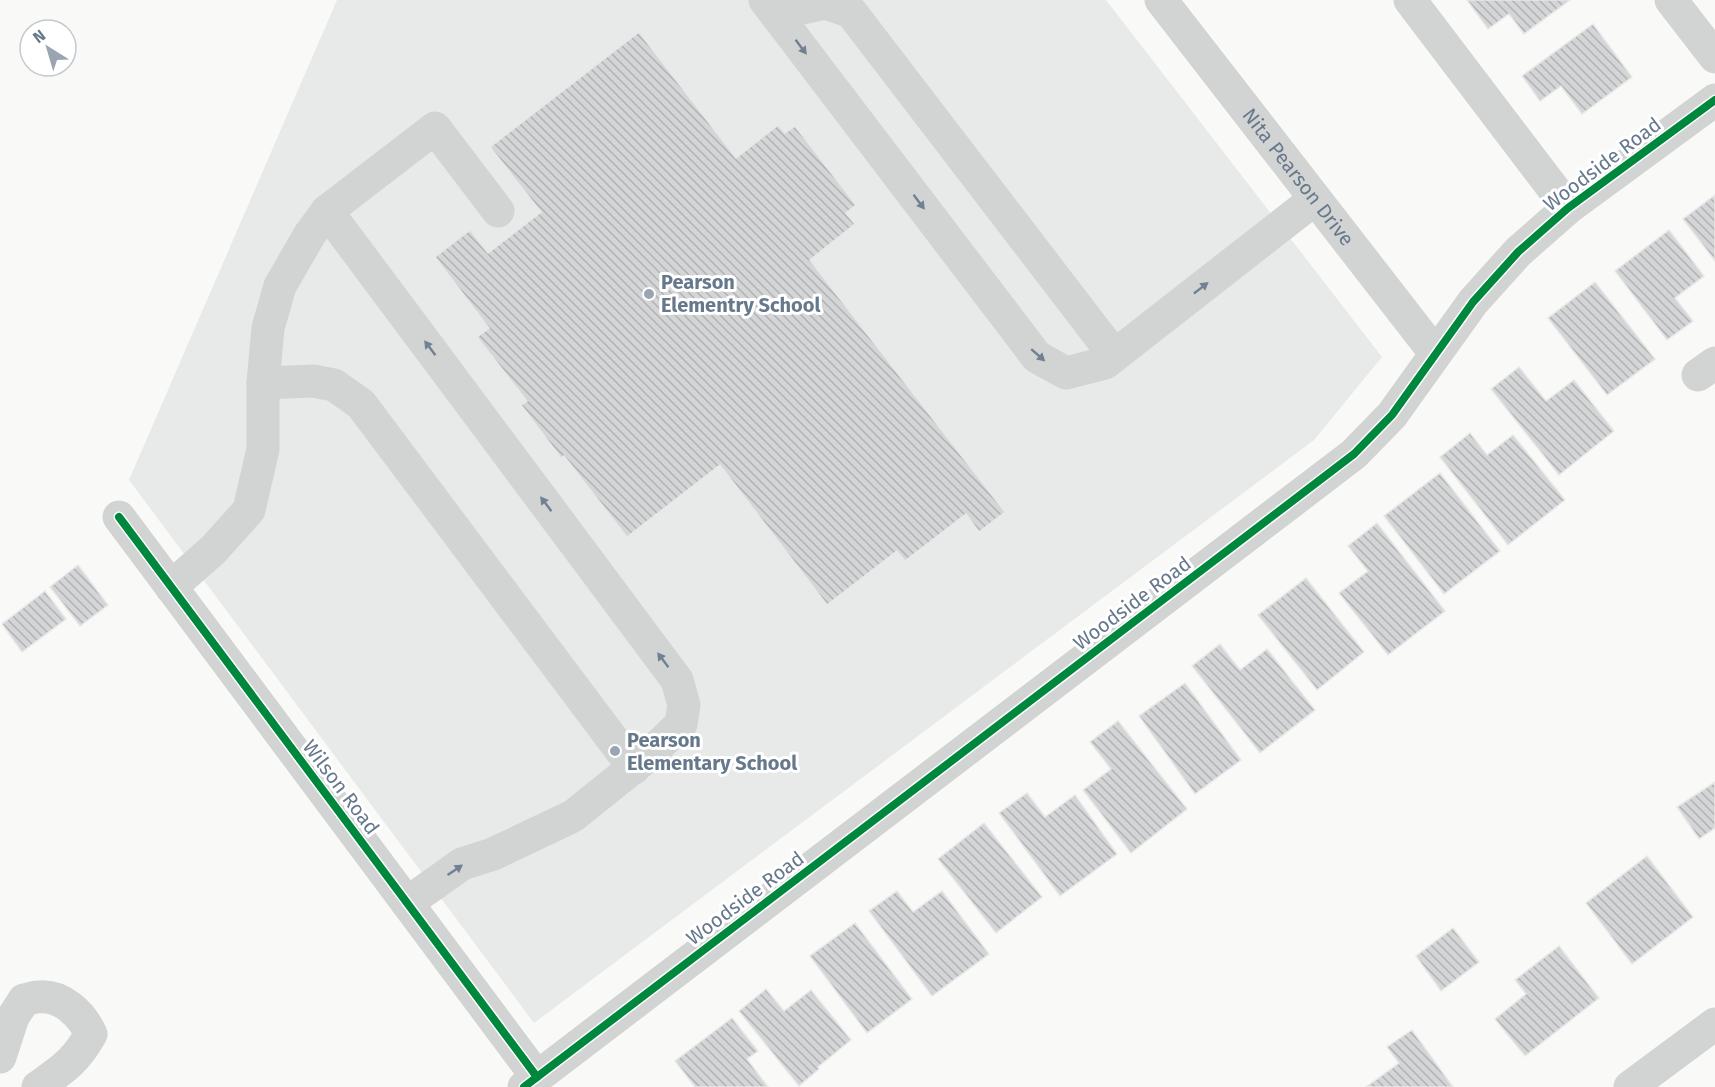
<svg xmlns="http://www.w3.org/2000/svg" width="1715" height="1087" viewBox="0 0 1715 1087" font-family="'Fira Sans',sans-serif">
  <defs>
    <pattern id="building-back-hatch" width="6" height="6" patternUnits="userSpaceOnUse" patternTransform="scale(1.5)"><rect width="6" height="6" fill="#d4d5d6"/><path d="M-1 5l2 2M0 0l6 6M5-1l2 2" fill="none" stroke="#b0b2b4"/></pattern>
  </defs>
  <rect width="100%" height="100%" fill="#f9f9f8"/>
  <!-- built -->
  <polygon fill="#e8e9e9" points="337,0 1106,0 1382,357 1314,440 534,1023 129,480"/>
  <!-- building -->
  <g fill="url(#building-back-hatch)" stroke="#e8e8e8" stroke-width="1.5">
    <polygon points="1467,0 1570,0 1524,34 1509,14 1488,29"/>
    <polygon points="1593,24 1632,77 1582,114 1561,86 1540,101 1522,76"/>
    <polygon points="639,32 736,158 778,125 785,133 795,126 856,205 846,213 855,224 810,260 1005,512 979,532 966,514 905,561 897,551 827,605 720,465 627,537 564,456 561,458 521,405 527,401 477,337 489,328 435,257 470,230 488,253 541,212 490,147"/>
    <polygon points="1715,195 1715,261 1683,219"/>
    <polygon points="1669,230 1704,276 1675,298 1693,321 1667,340 1615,271"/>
    <polygon points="1595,282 1655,359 1607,395 1548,318"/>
    <polygon points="1519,367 1546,401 1574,380 1614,431 1559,475 1491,389"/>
    <polygon points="1470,433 1487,455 1513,435 1565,500 1508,545 1440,457"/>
    <polygon points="1440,473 1500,551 1444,594 1384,516"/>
    <polygon points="1377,523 1445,611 1388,655 1339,593 1368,571 1348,546"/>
    <polygon points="78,565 108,605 80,626 50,587"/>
    <polygon points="1306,578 1364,652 1317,690 1258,615"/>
    <polygon points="45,591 66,619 22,652 2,624"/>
    <polygon points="1220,644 1240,670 1267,649 1315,710 1260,753 1192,666"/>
    <polygon points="1185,683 1241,760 1195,794 1139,716"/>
    <polygon points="1118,721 1187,809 1131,853 1083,790 1111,769 1090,742"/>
    <polygon points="1715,782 1715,828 1699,839 1677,807"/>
    <polygon points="1027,793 1045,817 1075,795 1117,854 1060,896 999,813"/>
    <polygon points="984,823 1042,897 996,933 938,859"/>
    <polygon points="1647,856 1693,917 1632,964 1586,903"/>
    <polygon points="897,891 913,912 942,891 989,954 932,996 869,911"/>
    <polygon points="855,923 912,999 867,1033 810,956"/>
    <polygon points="1453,928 1479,962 1441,991 1416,956"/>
    <polygon points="1559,946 1599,998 1525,1056 1495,1019 1526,994 1515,980"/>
    <polygon points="766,989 784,1011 811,990 851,1040 818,1067 819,1069 799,1086 739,1011"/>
    <polygon points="732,1018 758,1051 747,1059 768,1087 695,1087 675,1061"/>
    <polygon points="1412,1030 1453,1087 1366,1087 1399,1063 1387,1047"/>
  </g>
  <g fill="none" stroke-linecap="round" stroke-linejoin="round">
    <!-- minor -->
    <g stroke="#d2d3d3" stroke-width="33">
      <polyline points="765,0 1037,357 1066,373 1105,363 1315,199"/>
      <path id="s1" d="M1161,0L1435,353"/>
      <polyline points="1410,0 1568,208"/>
      <polyline points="1671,0 1715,57"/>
      <polyline points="776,14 826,3 851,12 1114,355"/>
      <polyline points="327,211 435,128 498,211"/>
      <polyline points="1698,375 1715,363"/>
      <polyline points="263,383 313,381 334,385 361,404 634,768"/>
      <polyline points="119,517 537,1077"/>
      <polyline points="171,587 213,550 249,510 263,449 263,383 268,328 280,286 310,234 327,211 677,680 684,705 681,724 649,755 573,816 493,854 462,864 407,903"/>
      <path d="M0,1057L13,1017L24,1000C29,999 34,997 38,997C62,994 82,1015 91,1034C75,1062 63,1069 38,1087"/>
      <polyline points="524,1087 1354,454 1392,415 1473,302 1518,252 1568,208 1715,100"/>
      <polyline points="1630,1087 1715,1024"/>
    </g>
    <!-- cycleway casing -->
    <g stroke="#fff" stroke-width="11">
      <g id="cycleway">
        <polyline points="119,517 537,1077"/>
        <polyline points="524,1087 1354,454 1392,415 1473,302 1518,252 1568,208 1715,100"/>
      </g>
    </g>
    <!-- cycleway -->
    <use href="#cycleway" stroke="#00873e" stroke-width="8"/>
  </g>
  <!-- one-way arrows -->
  <defs><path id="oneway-solid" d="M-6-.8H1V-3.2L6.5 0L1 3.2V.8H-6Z" transform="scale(1.5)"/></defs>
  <g fill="#718192">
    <use href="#oneway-solid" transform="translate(801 47) rotate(53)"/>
    <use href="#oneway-solid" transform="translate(919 202) rotate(53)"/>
    <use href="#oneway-solid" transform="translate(1201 288) rotate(-38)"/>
    <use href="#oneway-solid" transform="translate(430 348) rotate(-127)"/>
    <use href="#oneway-solid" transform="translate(1038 355) rotate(41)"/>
    <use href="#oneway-solid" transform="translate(546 504) rotate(-127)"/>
    <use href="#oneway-solid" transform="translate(663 660) rotate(-127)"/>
    <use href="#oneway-solid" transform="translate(455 870) rotate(-34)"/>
  </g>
  <!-- markers -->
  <g fill="#99a5b1" stroke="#fff" stroke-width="2">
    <circle cx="649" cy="294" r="6"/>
    <circle cx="615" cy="751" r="6"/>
  </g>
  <g text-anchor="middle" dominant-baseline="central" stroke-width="6" stroke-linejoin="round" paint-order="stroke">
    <!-- street labels -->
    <g font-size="20" fill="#66788b" stroke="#fff">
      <text transform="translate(1602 164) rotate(-37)">Woodside Road</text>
      <text stroke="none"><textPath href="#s1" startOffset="224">Nita Pearson Drive</textPath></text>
      <text transform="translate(1132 603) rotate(-37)">Woodside Road</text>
      <text transform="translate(341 787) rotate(53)">Wilson Road</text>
      <text transform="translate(745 898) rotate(-37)">Woodside Road</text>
    </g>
    <!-- poi labels -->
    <g font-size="20" font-weight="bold" fill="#66788b" stroke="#fff" text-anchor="start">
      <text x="661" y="282">Pearson<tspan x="661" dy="23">Elementry School</tspan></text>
      <text x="627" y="740">Pearson<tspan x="627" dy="23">Elementary School</tspan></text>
    </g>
  </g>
  <!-- north arrow -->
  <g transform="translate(48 48) rotate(323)"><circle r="28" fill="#ffffff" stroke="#c2c9d1" stroke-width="1.5"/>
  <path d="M0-4.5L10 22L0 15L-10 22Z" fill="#99a5b1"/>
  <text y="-9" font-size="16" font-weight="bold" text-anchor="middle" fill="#66788b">N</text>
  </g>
</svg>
